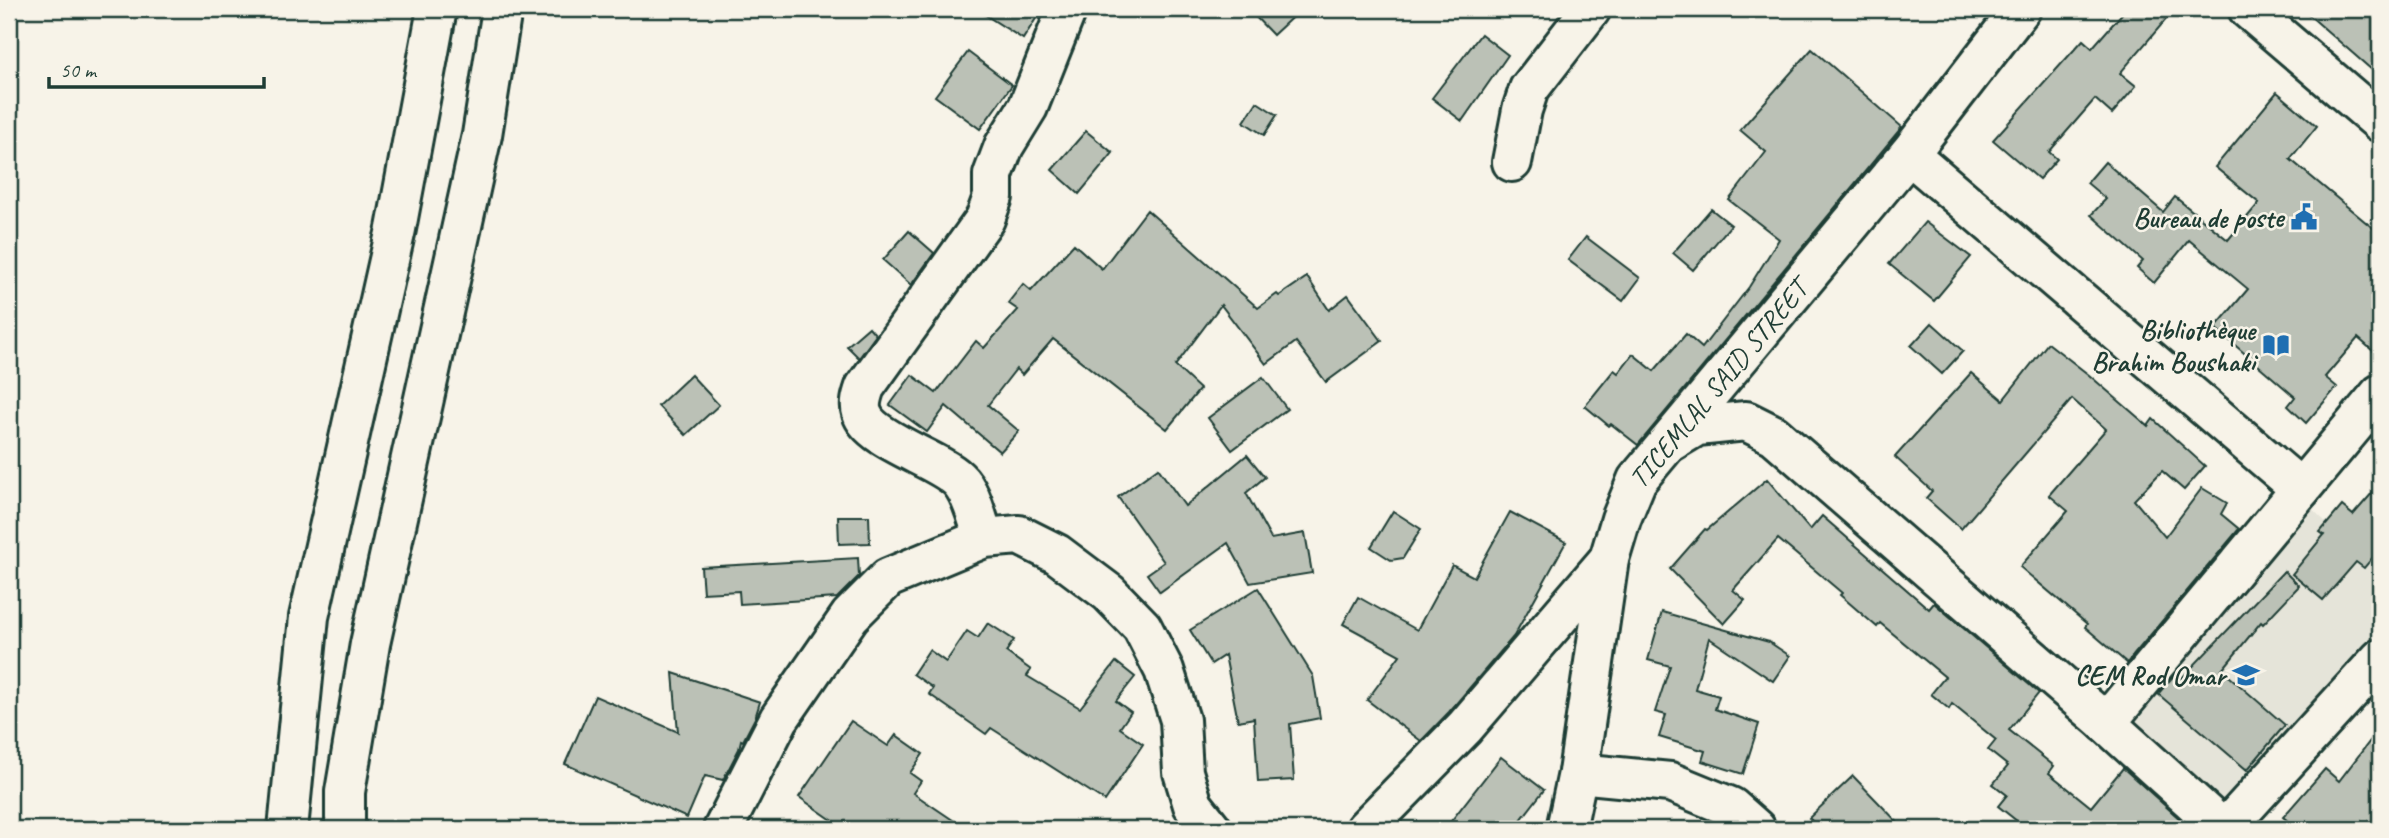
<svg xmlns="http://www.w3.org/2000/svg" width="2389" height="838" viewBox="0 0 2389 838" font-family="Caveat,sans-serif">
  <rect width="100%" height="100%" fill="#f7f3e8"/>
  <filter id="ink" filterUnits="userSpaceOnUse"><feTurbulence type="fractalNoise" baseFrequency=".0143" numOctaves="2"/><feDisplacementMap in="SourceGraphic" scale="14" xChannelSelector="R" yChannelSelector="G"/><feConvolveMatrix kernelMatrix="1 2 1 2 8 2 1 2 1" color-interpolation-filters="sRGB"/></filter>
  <g filter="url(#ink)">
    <!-- built -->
    <polygon fill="#e5e4d9" points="2297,494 2380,575 2380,643 2233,808 2112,708"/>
    <!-- building -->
    <g fill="#bbc1b6" stroke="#1f3d34" stroke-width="2">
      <polygon points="976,9 1042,9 1023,39"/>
      <polygon points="1248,9 1301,9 1273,35"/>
      <polygon points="2126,9 2175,9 2120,73 2136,86 2112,114 2095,99 2049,152 2057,159 2039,179 1993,140 2083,40 2092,48"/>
      <polygon points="2302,9 2380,9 2380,77"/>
      <polygon points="1481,34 1508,55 1462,121 1432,98"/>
      <polygon points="1812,49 1902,127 1638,445 1611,424 1609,426 1585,406 1614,370 1618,373 1633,354 1654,371 1686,334 1702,348 1749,287 1779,239 1729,200 1766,152 1740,130"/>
      <polygon points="968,52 1012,85 980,129 935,96"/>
      <polygon points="2277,92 2317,126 2290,159 2380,234 2380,357 2358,338 2325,377 2337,387 2306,423 2288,406 2295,397 2215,328 2248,289 2189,240 2154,283 2137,268 2143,261 2091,215 2106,199 2087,183 2105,162 2163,212 2175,197 2228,240 2259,203 2215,167"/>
      <polygon points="1257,102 1277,115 1264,135 1244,122"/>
      <polygon points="1086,131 1113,153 1079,194 1052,170"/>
      <polygon points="1711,209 1731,225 1693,270 1673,253"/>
      <polygon points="1147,210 1258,308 1277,294 1279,296 1307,277 1329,310 1348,295 1382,341 1326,382 1296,342 1266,364 1221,305 1175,366 1200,389 1167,429 1053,339 1022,375 1016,369 988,405 1019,431 1000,452 946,406 927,432 890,405 912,375 936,393 976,341 984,348 1018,310 1008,303 1023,284 1031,291 1074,244 1102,269"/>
      <polygon points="1925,222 1971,257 1934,301 1889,264"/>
      <polygon points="909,231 934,253 911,285 883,260"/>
      <polygon points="1586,237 1640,278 1623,301 1568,260"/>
      <polygon points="1932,323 1963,351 1942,374 1911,346"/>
      <polygon points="869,327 876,335 859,358 847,346"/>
      <polygon points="2048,343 2089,375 2148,426 2153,419 2205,466 2184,490 2162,471 2134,500 2165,537 2202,488 2227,503 2221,514 2239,529 2127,663 2085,627 2087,624 2020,567 2068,511 2049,495 2106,429 2072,399 1961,529 1926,498 1932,491 1895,457 1971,373 2003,400"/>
      <polygon points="691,375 719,405 686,435 658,406"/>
      <polygon points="1263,377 1287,409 1232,450 1208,418"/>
      <polygon points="1247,455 1265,477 1246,493 1271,539 1305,533 1312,573 1250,583 1228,543 1160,592 1147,574 1164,562 1118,497 1158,468 1185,506"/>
      <polygon points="1767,479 1810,530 1822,516 1929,609 1934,603 2039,693 2009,730 2054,766 2049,773 2091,807 2123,768 2191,829 2027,829 1998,806 2007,795 1993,784 2008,766 1988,750 1996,740 1952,704 1949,709 1931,694 1945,677 1880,623 1877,627 1840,595 1842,593 1778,539 1733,590 1745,600 1724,624 1670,569 1705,529 1707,530"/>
      <polygon points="2380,484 2380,549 2364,568 2356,562 2323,600 2292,574 2324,535 2320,532 2342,506 2353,515"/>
      <polygon points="1393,511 1421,529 1403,558 1391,560 1371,547"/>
      <polygon points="1510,512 1566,542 1514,636 1449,712 1421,741 1367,700 1400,655 1343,624 1358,597 1417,630 1452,565 1474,577"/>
      <polygon points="838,516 869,516 870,543 839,544"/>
      <polygon points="858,558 859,576 837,598 740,604 739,591 703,593 701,567"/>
      <polygon points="2284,571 2299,586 2263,624 2261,622 2222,670 2285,725 2247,770 2158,694 2175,674 2181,679"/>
      <polygon points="1258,588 1313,676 1320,718 1290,724 1294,780 1258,782 1254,718 1238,721 1225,655 1211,664 1190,630"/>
      <polygon points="1662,612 1769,642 1790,656 1773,681 1709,638 1695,689 1719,696 1715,709 1759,724 1743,774 1702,761 1705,751 1659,737 1666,715 1655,712 1670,666 1648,660"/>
      <polygon points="988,623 1014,640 1006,652 1031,670 1027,676 1080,708 1116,662 1135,677 1116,701 1131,712 1120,728 1143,744 1105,801 991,728 986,734 929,694 933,688 913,674 929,650 946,662 967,631 978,638"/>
      <polygon points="673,673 760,702 755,718 743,741 741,740 739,749 723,780 705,776 687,818 565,764 595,696 678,732"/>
      <polygon points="851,721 888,746 896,735 923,754 910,773 921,781 913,793 966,829 845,829 799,797"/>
      <polygon points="2380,728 2380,829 2298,829 2283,817 2325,769 2339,781"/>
      <polygon points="1501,757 1544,790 1514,829 1445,829"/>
      <polygon points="1853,776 1904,829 1820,829 1809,818"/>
    </g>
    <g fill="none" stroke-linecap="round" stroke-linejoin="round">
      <!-- minor casing -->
      <g stroke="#1f3d34" stroke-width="44">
        <g id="minor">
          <polyline points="2248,9 2380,122"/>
          <polyline points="1909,154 2301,489"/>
          <polyline points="1512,162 1522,110 1529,89 1591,9"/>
          <polyline points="1667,444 1697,426 1746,421 1774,435 2106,723 2223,829"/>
          <path d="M984,538C977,520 972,492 958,479C936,458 870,440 862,413C859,404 862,396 865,387L985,219L993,197V175L1004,146L1028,107L1067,9"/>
          <polyline points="2106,723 2380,394"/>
          <polyline points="1578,773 1670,782 1731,807 1756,829"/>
          <polyline points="723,829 779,719 850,616 888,578 984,538 1019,535 1057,554 1109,593 1142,627 1164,670 1180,720 1183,772 1193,805 1212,829"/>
          <polyline points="1365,829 1465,727 1609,559"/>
          <polyline points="2225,829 2380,659"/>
        </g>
      </g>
      <!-- major casing -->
      <g stroke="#1f3d34" stroke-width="44">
        <g id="major">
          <path id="s1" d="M1566,829L1578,773L1609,559L1621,519L1637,480L1909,154L2021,9"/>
        </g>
      </g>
      <!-- highway casing -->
      <g stroke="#1f3d34" stroke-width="44">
        <g id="highway">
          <polyline points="288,829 309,617 396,229 437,9"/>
          <polyline points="345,829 345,792 370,644 482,135 502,9"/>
        </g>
      </g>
      <!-- minor -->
      <use href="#minor" stroke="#f7f3e8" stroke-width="38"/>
      <!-- major -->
      <use href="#major" stroke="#f7f3e8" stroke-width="38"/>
      <!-- highway -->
      <use href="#highway" stroke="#f7f3e8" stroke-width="38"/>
    </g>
  </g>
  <!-- icons -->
  <defs>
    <g id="civic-bare" transform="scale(2.1)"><path d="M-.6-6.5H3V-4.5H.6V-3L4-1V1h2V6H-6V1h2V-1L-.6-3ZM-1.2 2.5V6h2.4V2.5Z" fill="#1f6fb2" stroke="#f7f3e8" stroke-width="2.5" paint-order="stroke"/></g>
    <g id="library-bare" transform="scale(2.1)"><path d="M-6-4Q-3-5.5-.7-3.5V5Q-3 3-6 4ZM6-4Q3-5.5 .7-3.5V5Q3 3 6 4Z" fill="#1f6fb2" stroke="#f7f3e8" stroke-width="2.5" paint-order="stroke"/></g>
    <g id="school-bare" transform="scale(2.1)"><path d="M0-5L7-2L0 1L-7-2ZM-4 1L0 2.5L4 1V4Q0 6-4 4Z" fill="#1f6fb2" stroke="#f7f3e8" stroke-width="2.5" paint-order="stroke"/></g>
  </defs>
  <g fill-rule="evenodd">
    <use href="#civic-bare" x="2304" y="217"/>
    <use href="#library-bare" x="2276" y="345"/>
    <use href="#school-bare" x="2246" y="675"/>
  </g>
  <g text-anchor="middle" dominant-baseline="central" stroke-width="5" stroke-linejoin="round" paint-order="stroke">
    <!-- poi labels -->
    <g font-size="28" font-weight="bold" fill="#1f3d34" stroke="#f7f3e8" text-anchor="end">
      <text x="2283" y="217">Bureau de poste</text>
      <text x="2255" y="329">Bibliothèque<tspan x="2255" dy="32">Brahim Boushaki</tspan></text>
      <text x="2225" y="675">CEM Rod Omar</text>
    </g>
    <!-- street labels -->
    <g font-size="28" fill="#1f3d34" stroke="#f7f3e8">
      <text stroke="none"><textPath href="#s1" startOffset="483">TICEMLAL SAID STREET</textPath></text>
    </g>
  </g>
  <!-- margin -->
  <rect width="2389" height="838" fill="none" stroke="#f7f3e8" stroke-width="35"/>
  <rect x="18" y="18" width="2354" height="803" fill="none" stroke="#1f3d34" stroke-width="2.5" filter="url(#ink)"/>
  <!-- scale -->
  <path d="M49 77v10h215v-10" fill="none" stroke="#1f3d34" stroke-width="3.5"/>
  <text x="60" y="77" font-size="21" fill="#1f3d34" stroke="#f7f3e8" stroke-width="5" paint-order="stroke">50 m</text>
</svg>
